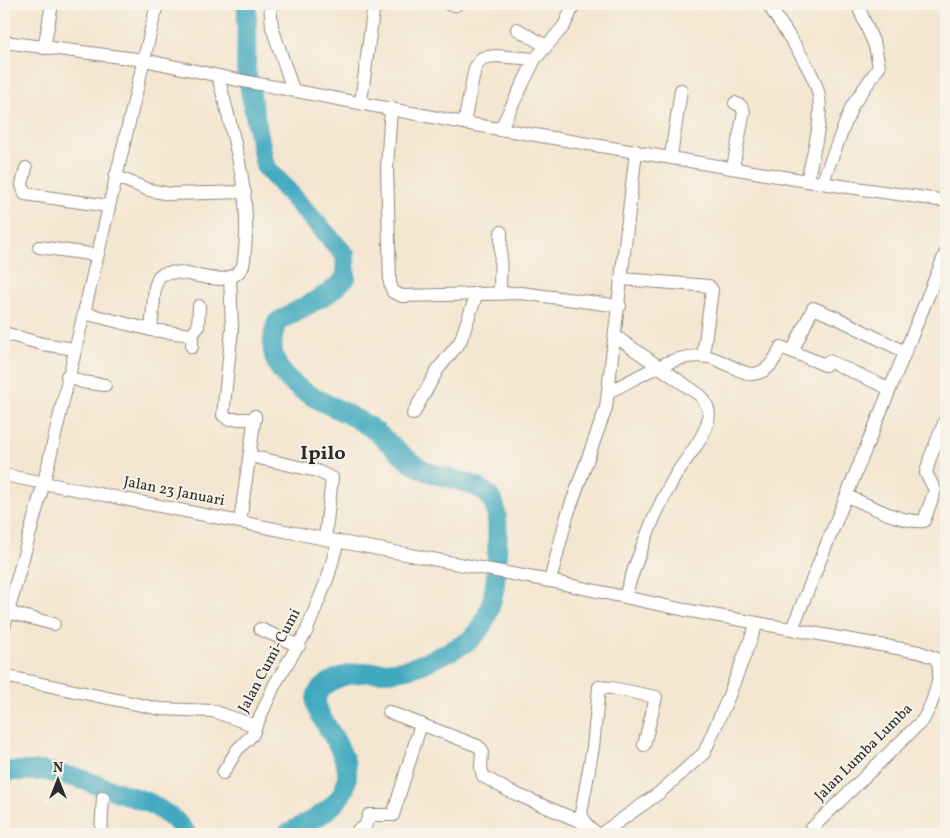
<svg xmlns="http://www.w3.org/2000/svg" width="950" height="838" viewBox="0 0 950 838" font-family="Vollkorn,serif">
  <rect width="100%" height="100%" fill="#f7f3e8"/>
  <filter id="ink" filterUnits="userSpaceOnUse"><feTurbulence type="fractalNoise" baseFrequency=".02" numOctaves="2"/><feDisplacementMap in="SourceGraphic" scale="10" xChannelSelector="R" yChannelSelector="G"/><feConvolveMatrix kernelMatrix="1 2 1 2 8 2 1 2 1" color-interpolation-filters="sRGB"/></filter>
  <filter id="wash" filterUnits="userSpaceOnUse"><feTurbulence type="fractalNoise" baseFrequency=".0096" numOctaves="4" result="noise"/><feDisplacementMap in="SourceGraphic" scale="20" xChannelSelector="R" yChannelSelector="G"/><feGaussianBlur stdDeviation="1.12" result="paint"/><feColorMatrix in="noise" values="0 0 0 0 0 0 0 0 0 0 0 0 0 0 0 0 0 1.4 0 .05"/><feComposite in="paint" operator="in"/></filter>
  <g filter="url(#wash)">
    <rect width="100%" height="100%" fill="#f4e6d0"/>
    <g fill="none" stroke-linecap="round" stroke-linejoin="round">
      <!-- river -->
      <g stroke="#40a9bf" stroke-width="20">
        <path d="M247,4L246,70L265,166L345,255L346,278L329,293L277,322C253,387 332,400 371,428C390,441 403,460 424,470C445,481 483,479 494,504C500,520 497,554 496,572C495,593 489,623 472,638C462,647 448,652 437,657C424,664 410,670 395,671C370,674 344,669 323,687C292,711 375,755 337,801C324,816 303,824 287,834"/>
        <polyline points="4,771 44,771 78,778 150,803 174,819 187,834"/>
      </g>
    </g>
  </g>
  <g filter="url(#ink)">
    <g fill="none" stroke-linecap="round" stroke-linejoin="round">
      <!-- minor casing -->
      <g stroke="#90887e" stroke-width="14">
        <g id="minor">
          <polyline points="270,4 272,27 293,90"/>
          <polyline points="448,4 456,5"/>
          <path d="M768,4C782,27 816,72 819,97C823,121 812,157 807,181"/>
          <polyline points="517,29 546,46"/>
          <polyline points="4,42 144,60 233,79 464,123 807,181 946,201"/>
          <polyline points="44,48 52,4"/>
          <polyline points="361,102 374,4"/>
          <polyline points="391,108 387,168 390,283 393,292 402,296 521,293 620,306"/>
          <polyline points="464,123 475,68 482,58 495,56 535,59"/>
          <polyline points="500,130 535,59 564,26 574,4"/>
          <polyline points="671,156 681,90"/>
          <polyline points="733,167 744,112 741,106 735,103"/>
          <polyline points="26,168 22,185 25,194 108,206"/>
          <polyline points="115,176 149,190 170,194 245,192"/>
          <polyline points="822,183 852,106 879,67 875,46 857,4"/>
          <polyline points="39,247 97,255"/>
          <polyline points="230,277 232,329 223,415 228,419 255,419"/>
          <polyline points="622,279 709,286 712,290 703,356"/>
          <polyline points="500,293 501,232"/>
          <polyline points="84,313 151,330 192,335 192,347"/>
          <path d="M151,330L155,287L159,276C181,262 226,296 243,266C254,201 234,139 218,76"/>
          <polyline points="4,333 42,344 75,349"/>
          <polyline points="192,335 198,327 199,306"/>
          <path d="M615,336L701,396C708,405 711,413 707,424C701,444 683,461 673,480C652,517 638,556 625,596"/>
          <polyline points="793,350 813,308 837,318 905,352"/>
          <polyline points="67,376 82,382 105,385"/>
          <path d="M608,392C639,378 674,351 709,357C722,360 742,374 752,374C769,373 775,359 781,347L825,365L829,361L890,389"/>
          <polyline points="413,414 438,369 460,342 477,293"/>
          <polyline points="250,456 317,471 332,478 325,539"/>
          <path d="M4,475L325,539L550,581L685,610L919,652L935,658C946,671 931,707 923,720L806,834"/>
          <path d="M847,496C870,505 899,523 924,521L935,490L926,473L930,458L946,418"/>
          <polyline points="240,522 255,416"/>
          <polyline points="550,581 567,516 606,408 636,151"/>
          <polyline points="7,612 54,624"/>
          <polyline points="4,627 44,482 157,4"/>
          <polyline points="260,629 299,646"/>
          <polyline points="792,629 946,252"/>
          <polyline points="4,676 160,709 213,711 256,726 275,684 306,632 328,577 338,541"/>
          <polyline points="389,712 478,746 482,750 481,768 483,776 509,791 586,824"/>
          <polyline points="223,773 237,750 253,734 256,726"/>
          <polyline points="101,834 103,797"/>
          <polyline points="356,834 358,830 365,827 369,815 393,815 421,724"/>
          <polyline points="597,834 586,824 581,813 593,747 599,687 612,688 656,697 644,745"/>
          <polyline points="601,834 659,793 704,753 728,698 757,623"/>
        </g>
      </g>
      <!-- minor -->
      <use href="#minor" stroke="#fff" stroke-width="12"/>
    </g>
  </g>
  <g text-anchor="middle" dominant-baseline="central" stroke-width="4" stroke-linejoin="round" paint-order="stroke">
    <!-- street labels -->
    <g font-size="15" fill="#2b2b2b" stroke="#f7f3e8">
      <text transform="translate(174 492) rotate(11)">Jalan 23 Januari</text>
      <text transform="translate(270 661) rotate(-62)">Jalan Cumi-Cumi</text>
      <text transform="translate(864 753) rotate(-45)">Jalan Lumba Lumba</text>
    </g>
    <!-- district labels -->
    <g font-size="20" font-weight="bold" fill="#2b2b2b" stroke="#f7f3e8">
      <text x="323" y="454">Ipilo</text>
    </g>
  </g>
  <!-- margin -->
  <rect width="950" height="838" fill="none" stroke="#f7f3e8" stroke-width="20"/>
  <!-- north arrow -->
  <g transform="translate(58 780)" stroke="#f7f3e8" stroke-width="4" paint-order="stroke">
  <path d="M0-4L9 19L0 12L-9 19Z" fill="#2b2b2b"/>
  <text y="-8" font-size="14" font-weight="bold" text-anchor="middle" fill="#2b2b2b">N</text>
  </g>
</svg>
